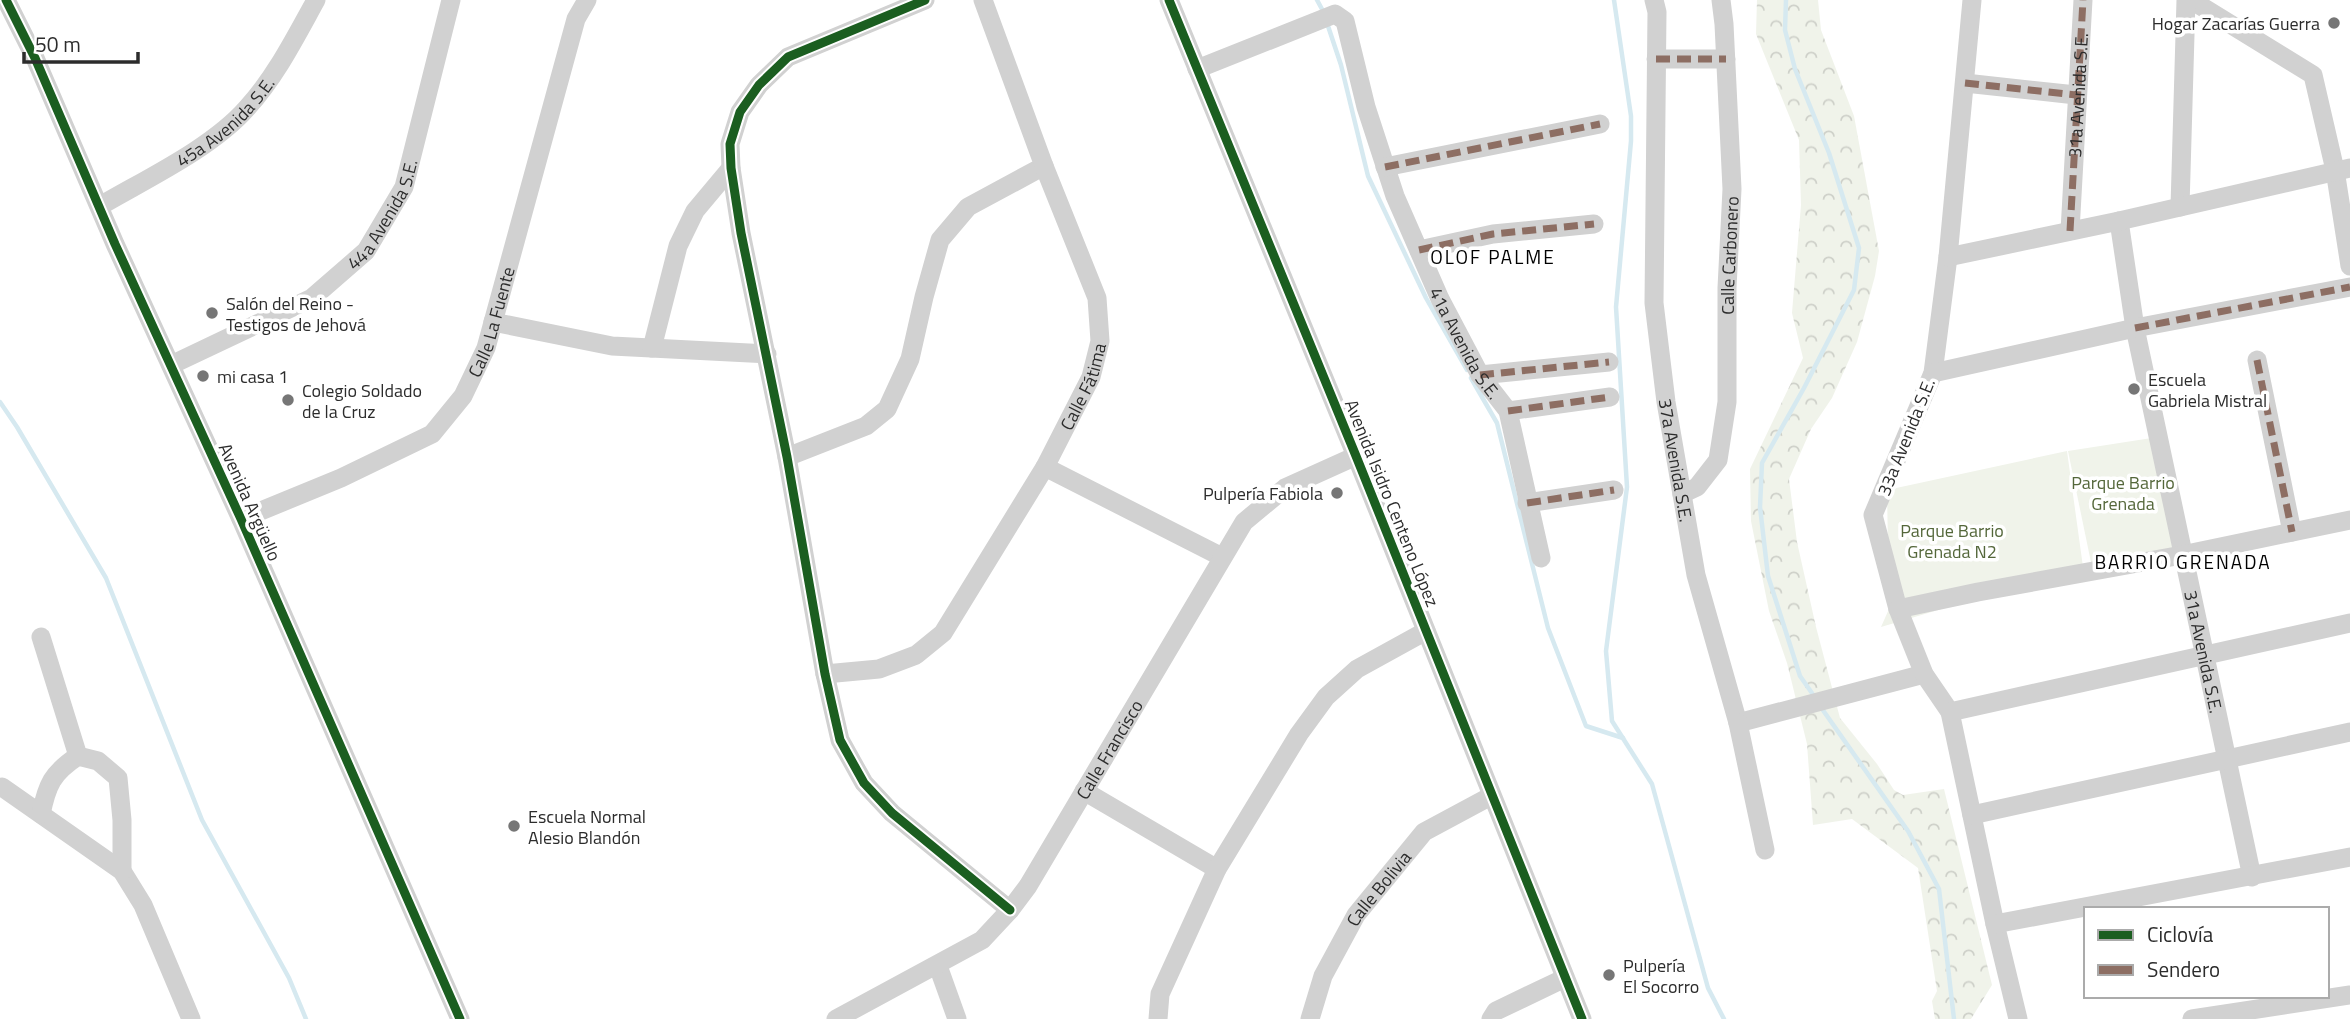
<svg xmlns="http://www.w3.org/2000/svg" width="2350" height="1019" viewBox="0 0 2350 1019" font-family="'Titillium Web',sans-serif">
  <defs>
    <pattern id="forest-crowns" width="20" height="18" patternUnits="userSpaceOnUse" patternTransform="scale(1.75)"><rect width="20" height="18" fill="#f0f3ea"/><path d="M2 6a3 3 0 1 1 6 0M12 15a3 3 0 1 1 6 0" fill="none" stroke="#ced0c9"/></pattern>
  </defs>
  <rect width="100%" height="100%" fill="#fff"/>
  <!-- forest -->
  <polygon fill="url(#forest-crowns)" points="1757,0 1818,0 1821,30 1854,116 1879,251 1875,276 1857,342 1832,398 1811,429 1789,479 1797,542 1816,627 1840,718 1877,764 1894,790 1903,795 1944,789 1992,985 1971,1019 1935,1019 1932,1001 1937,991 1918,868 1852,819 1813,825 1807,744 1787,663 1769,611 1751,521 1750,469 1803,358 1792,313 1801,205 1799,140 1756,34"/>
  <!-- park -->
  <g fill="#f0f3ea">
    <polygon points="2158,437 2182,555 2093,572 2068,451"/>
    <polygon points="2067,451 2083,567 1881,627 1889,609 1887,490"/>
  </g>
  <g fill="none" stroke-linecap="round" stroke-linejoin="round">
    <!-- stream -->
    <g stroke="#d6e9f0" stroke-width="4.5">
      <polyline points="1317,0 1323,11"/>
      <polyline points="1614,0 1631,116 1631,141 1616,307 1627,487 1606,651 1612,721 1652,784 1708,988 1724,1019"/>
      <polyline points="1786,0 1785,30 1795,69 1829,153 1859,248 1854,290 1804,388 1762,463 1760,507 1768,576 1800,676 1814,696"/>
      <polyline points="1327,23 1341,65 1368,176 1426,298 1467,370"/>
      <polyline points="1471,378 1497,423 1548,628 1586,726 1623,738"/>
      <polyline points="0,402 17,427 106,578 202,820 289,978 306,1019"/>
      <polyline points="1820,706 1908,831 1939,889 1954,1019"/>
    </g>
    <!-- minor -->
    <g stroke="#d1d1d1" stroke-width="19">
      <polyline points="6,0 35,58 115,244 241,519 460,1019"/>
      <polyline points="925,0 788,57 759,85 740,112 730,144 731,168 741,233 787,457 825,674 840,740 864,783 892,813 1010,910"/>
      <polyline points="1169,0 1356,456 1582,1019"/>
      <path id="s1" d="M1654,0L1657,12L1654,303L1666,402L1696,575L1738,723L1924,674"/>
      <polyline points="1972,0 1948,257 1933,373 1873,515 1898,609 1924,674 1950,712 1995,924 2018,1019"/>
      <polyline points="2191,0 2313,75 2335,170 2350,266"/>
      <polyline points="1656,59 1726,59"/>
      <path id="s2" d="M1197,69L1335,14L1345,21L1366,107L1395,196L1440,299L1480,375L1508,411L1541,558"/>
      <polyline points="1965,83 2076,95"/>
      <polyline points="1385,167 1600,124"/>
      <path id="s3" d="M100,206C146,179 212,148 247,108C276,76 295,38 316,0"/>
      <polyline points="2180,207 2186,0"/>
      <path id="s4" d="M2119,221L2135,328L2252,877"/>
      <path id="s5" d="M2070,231L2083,0"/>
      <polyline points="1419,250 1493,234 1594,224"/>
      <polyline points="1948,257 2119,221 2350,168"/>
      <polyline points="493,322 612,346 767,354"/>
      <polyline points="652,348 678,246 695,211 731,168"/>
      <polyline points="2257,360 2292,532"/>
      <path id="s6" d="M171,365L312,298L366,251L404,187L451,0"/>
      <polyline points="1933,373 2135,328 2350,287"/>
      <polyline points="1480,375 1609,362"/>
      <polyline points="1508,411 1610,397"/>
      <polyline points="787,457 866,426 887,409 910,359 924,297 940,240 968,207 1044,166"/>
      <polyline points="1045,467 1222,557"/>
      <path id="s7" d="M1682,494L1697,487L1718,460L1727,402V288L1732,189L1724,24L1721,0"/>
      <polyline points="1527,503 1614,490"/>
      <path id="s8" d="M241,519L341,478L432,434L463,396L486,348L576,19L587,0"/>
      <polyline points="1898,609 1978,592 2182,555 2350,520"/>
      <polyline points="41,637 78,756"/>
      <path id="s9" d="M825,674L879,669L916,655L943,633L1045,467L1091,377L1100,341L1097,298L1044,166L983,0"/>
      <polyline points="1950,712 2350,623"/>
      <polyline points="1738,723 1765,850"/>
      <polyline points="2,787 122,871 143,905 191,1019"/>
      <polyline points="1084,791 1217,869"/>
      <path d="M41,814C47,785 52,773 78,756L98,761L118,778L122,820V871"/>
      <polyline points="1972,815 2350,732"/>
      <polyline points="1995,924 2350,857"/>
      <polyline points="938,966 957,1019"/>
      <path id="s10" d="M836,1019L982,940L1010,910L1028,886L1244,522L1285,488L1356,456"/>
      <polyline points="1158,1019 1160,994 1217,869 1299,734 1326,697 1357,669 1426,631"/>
      <path id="s11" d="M1310,1019L1323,976L1356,915L1424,832L1491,796"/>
      <polyline points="1491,1019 1496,1011 1565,978"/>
      <polyline points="2192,1019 2350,995"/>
    </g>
    <!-- quiet -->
    <g stroke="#8d6e63" stroke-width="7" stroke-dasharray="14 7" stroke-linecap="butt">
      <polyline points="1656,59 1726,59"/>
      <polyline points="1965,83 2076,95"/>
      <polyline points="1385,167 1600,124"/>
      <polyline points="2070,231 2083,0"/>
      <polyline points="1419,250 1493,234 1594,224"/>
      <polyline points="2135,328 2350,287"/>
      <polyline points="2257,360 2292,532"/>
      <polyline points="1480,375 1609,362"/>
      <polyline points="1508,411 1610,397"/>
      <polyline points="1527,503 1614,490"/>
    </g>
    <!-- cycleway casing -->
    <g stroke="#fff" stroke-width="13">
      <g id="cycleway">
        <polyline points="6,0 35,58 115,244 241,519 460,1019"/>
        <polyline points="925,0 788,57 759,85 740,112 730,144 731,168 741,233 787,457 825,674 840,740 864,783 892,813 1010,910"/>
        <polyline points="1169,0 1356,456 1582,1019"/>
      </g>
    </g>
    <!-- cycleway -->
    <use href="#cycleway" stroke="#1b5e20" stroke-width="9"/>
  </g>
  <!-- markers -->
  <g fill="#767676" stroke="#fff" stroke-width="2.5">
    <circle cx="2334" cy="23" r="7"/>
    <circle cx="212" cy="313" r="7"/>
    <circle cx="203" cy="376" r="7"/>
    <circle cx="2134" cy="389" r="7"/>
    <circle cx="288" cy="400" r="7"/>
    <circle cx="1337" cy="493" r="7"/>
    <circle cx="514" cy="826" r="7"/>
    <circle cx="1609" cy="975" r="7"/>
  </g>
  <g text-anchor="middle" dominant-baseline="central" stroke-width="7" stroke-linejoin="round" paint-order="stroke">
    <!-- poi labels -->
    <g font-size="18" fill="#2c2c2c" stroke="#fff" text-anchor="start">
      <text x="2320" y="23" text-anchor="end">Hogar Zacarías Guerra</text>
      <text x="226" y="303">Salón del Reino -<tspan x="226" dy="21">Testigos de Jehová</tspan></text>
      <text x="217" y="376">mi casa 1</text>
      <text x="2148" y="379">Escuela<tspan x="2148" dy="21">Gabriela Mistral</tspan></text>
      <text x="302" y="390">Colegio Soldado<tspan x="302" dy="21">de la Cruz</tspan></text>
      <text x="1323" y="493" text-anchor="end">Pulpería Fabiola</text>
      <text x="528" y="816">Escuela Normal<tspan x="528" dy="21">Alesio Blandón</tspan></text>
      <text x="1623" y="965">Pulpería<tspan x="1623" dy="21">El Socorro</tspan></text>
    </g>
    <!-- street labels -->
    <g font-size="18" fill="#2c2c2c" stroke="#fff">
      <text stroke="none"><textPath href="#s5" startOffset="136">31a Avenida S.E.</textPath></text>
      <text stroke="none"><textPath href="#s3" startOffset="152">45a Avenida S.E.</textPath></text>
      <text stroke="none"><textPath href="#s6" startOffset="268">44a Avenida S.E.</textPath></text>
      <text stroke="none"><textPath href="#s7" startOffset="256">Calle Carbonero</textPath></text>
      <text stroke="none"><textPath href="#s8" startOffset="338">Calle La Fuente</textPath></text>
      <text stroke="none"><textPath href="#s2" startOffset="506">41a Avenida S.E.</textPath></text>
      <text stroke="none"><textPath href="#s9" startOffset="413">Calle Fátima</textPath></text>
      <text transform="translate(1906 437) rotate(-68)">33a Avenida S.E.</text>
      <text stroke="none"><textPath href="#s1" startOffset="462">37a Avenida S.E.</textPath></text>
      <text transform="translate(250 502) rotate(66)">Avenida Argüello</text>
      <text transform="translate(1392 503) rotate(68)">Avenida Isidro Centeno López</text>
      <text stroke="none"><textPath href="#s4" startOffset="439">31a Avenida S.E.</textPath></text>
      <text stroke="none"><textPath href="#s10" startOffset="396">Calle Francisco</textPath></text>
      <text stroke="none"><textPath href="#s11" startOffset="149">Calle Bolivia</textPath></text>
    </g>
    <!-- park labels -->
    <g font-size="18" fill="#54673a" stroke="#fff">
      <text x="2123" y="482">Parque Barrio<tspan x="2123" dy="21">Grenada</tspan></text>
      <text x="1952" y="530">Parque Barrio<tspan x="1952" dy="21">Grenada N2</tspan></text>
    </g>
    <!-- neighbourhood labels -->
    <g font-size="19" letter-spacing="2" fill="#000" stroke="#fff">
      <text x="1493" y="256">OLOF PALME</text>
      <text x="2183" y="561">BARRIO GRENADA</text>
    </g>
  </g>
  <!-- legend -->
  <rect x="2084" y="907" width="245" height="91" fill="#ffffff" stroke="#ababab" stroke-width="2"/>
  <rect x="2098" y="930" width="35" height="10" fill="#1b5e20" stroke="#ababab" stroke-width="2"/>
  <text x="2147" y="942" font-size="21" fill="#2c2c2c">Ciclovía</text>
  <rect x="2098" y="965" width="35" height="10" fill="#8d6e63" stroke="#ababab" stroke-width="2"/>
  <text x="2147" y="977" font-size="21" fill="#2c2c2c">Sendero</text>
  <!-- scale -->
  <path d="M24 52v10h114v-10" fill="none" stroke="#2c2c2c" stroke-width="3.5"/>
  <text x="35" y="52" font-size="21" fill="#2c2c2c" stroke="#ffffff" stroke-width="5" paint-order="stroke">50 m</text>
</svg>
